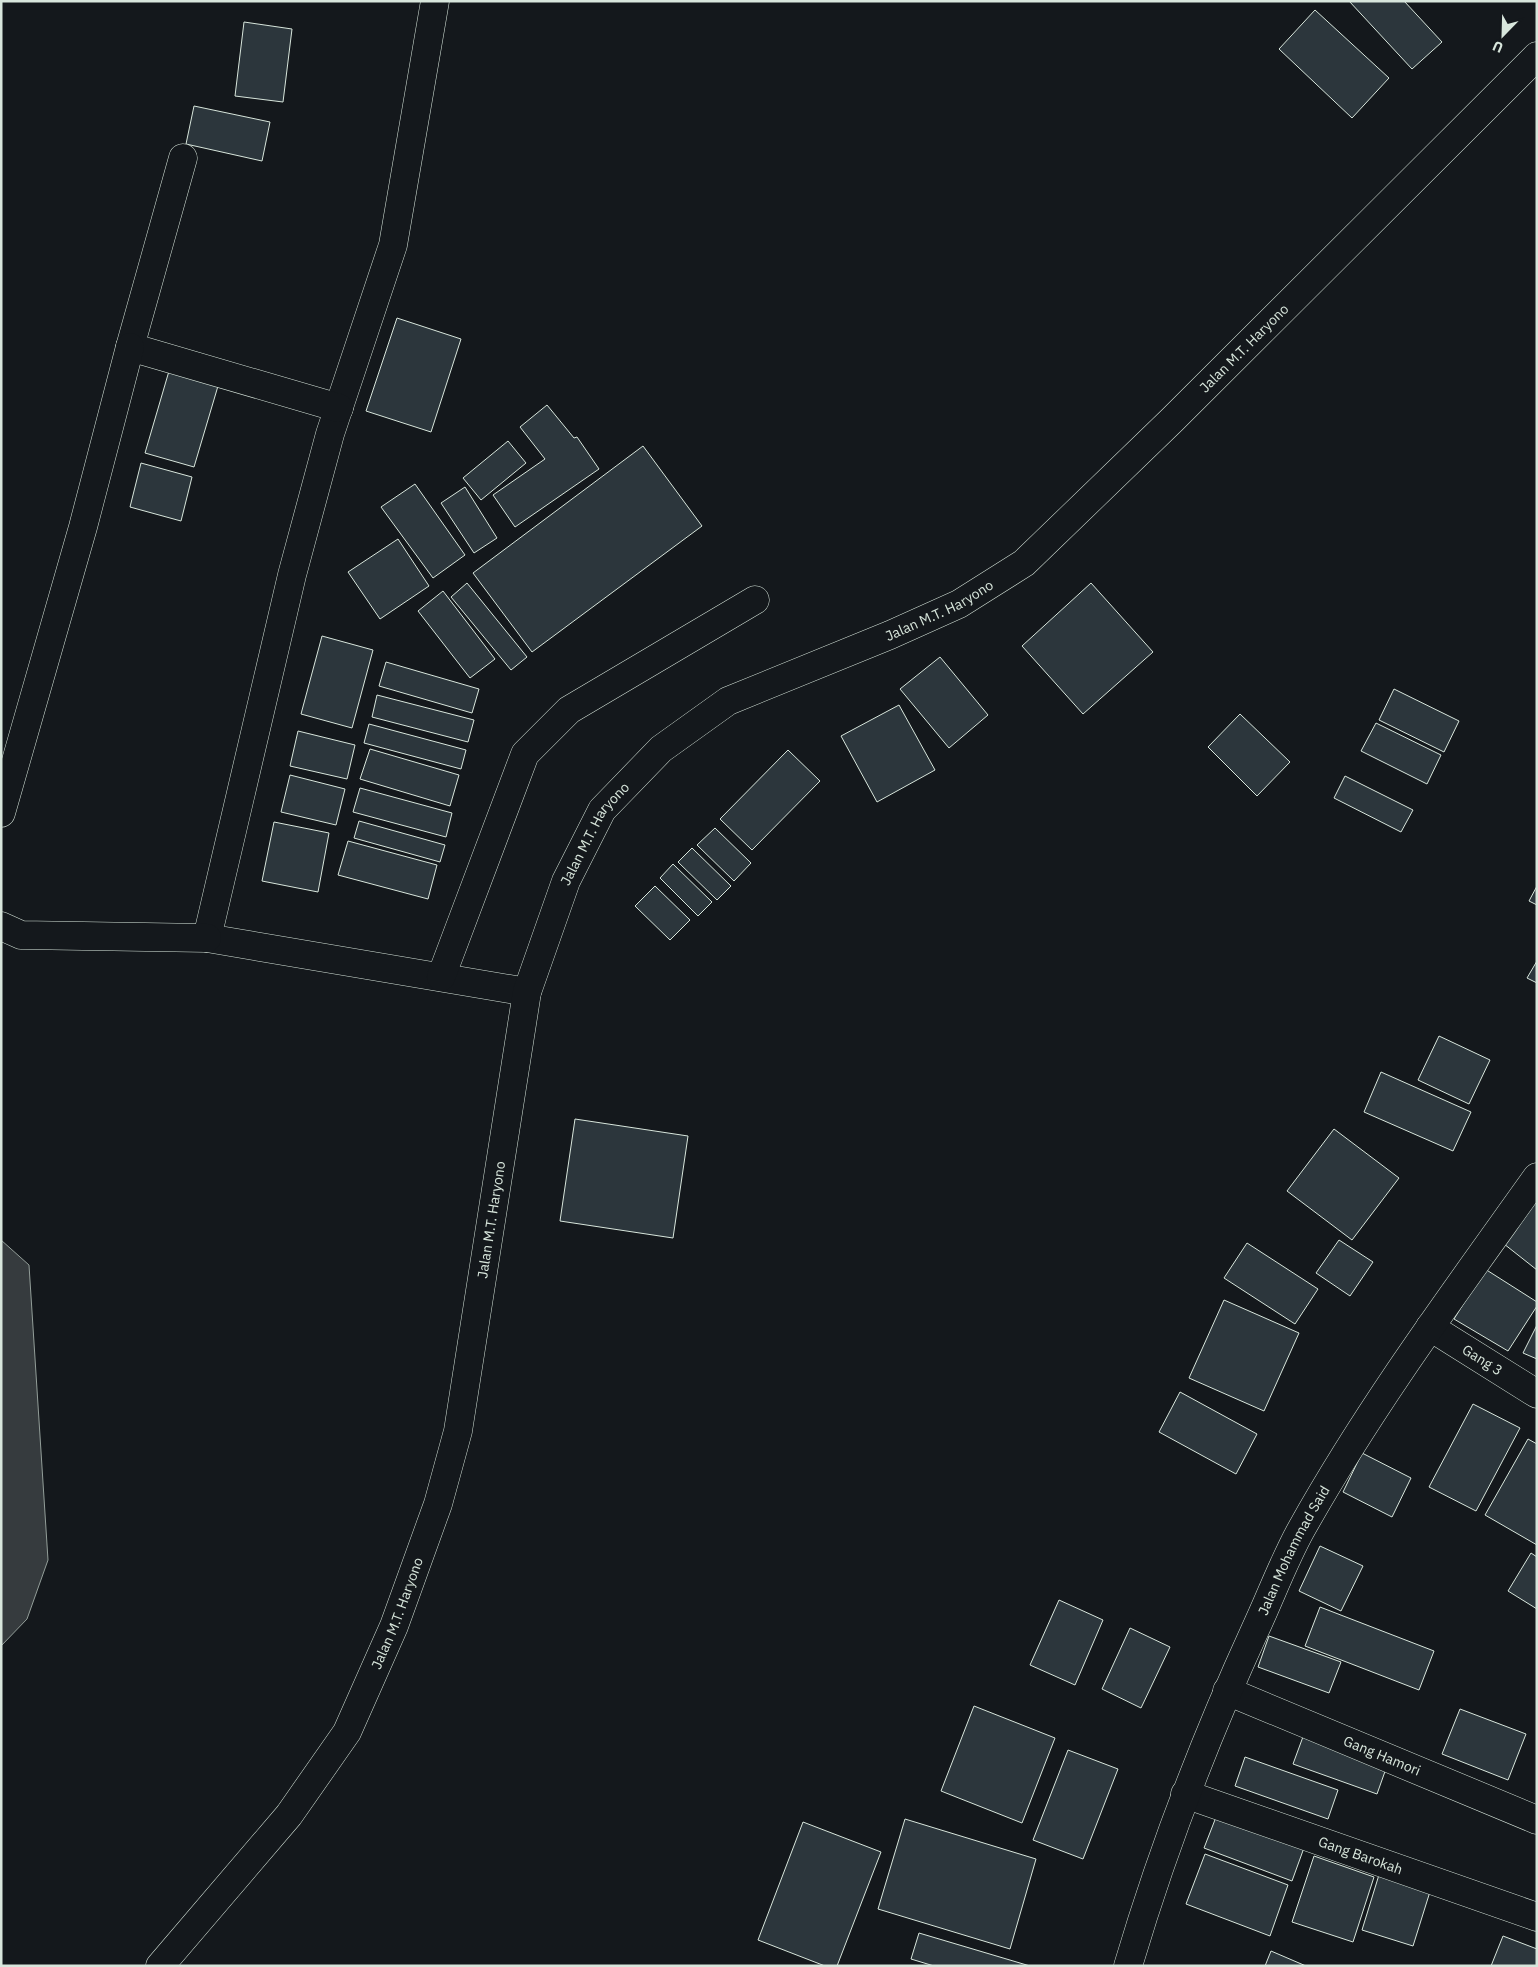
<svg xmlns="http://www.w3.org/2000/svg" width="1538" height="1967" viewBox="0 0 1538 1967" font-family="'IBM Plex Sans',sans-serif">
  <rect width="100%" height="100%" fill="#14181c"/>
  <!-- water -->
  <polygon fill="#363b3e" stroke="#939e99" points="1,1240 29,1265 48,1560 27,1619 1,1646"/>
  <!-- building -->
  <g fill="#2c363c" stroke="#d8e6dc">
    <polygon points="1349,1 1404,1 1442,42 1412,69"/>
    <polygon points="1315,10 1389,78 1352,118 1279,49"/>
    <polygon points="244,22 292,29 283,102 235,96"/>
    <polygon points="194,106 270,122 262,161 186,144"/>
    <polygon points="397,318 461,339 431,432 366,411"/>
    <polygon points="169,371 218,386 194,467 145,453"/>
    <polygon points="547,405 574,438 577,437 599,469 515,527 493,495 545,459 520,427"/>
    <polygon points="508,441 526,463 481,500 463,478"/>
    <polygon points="643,446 702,526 532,652 473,573"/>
    <polygon points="141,463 192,477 181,521 130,507"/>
    <polygon points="415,484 465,555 433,578 381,507"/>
    <polygon points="465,487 497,538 474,553 441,503"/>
    <polygon points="398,539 429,586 380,619 348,572"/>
    <polygon points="467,583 527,657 511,670 451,597"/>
    <polygon points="1091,583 1153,652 1083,714 1022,646"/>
    <polygon points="443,591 495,659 470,678 418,611"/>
    <polygon points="322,636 373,650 352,728 301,714"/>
    <polygon points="940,657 988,715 949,748 900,689"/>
    <polygon points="386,662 479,689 472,713 379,686"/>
    <polygon points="1394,689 1459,721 1444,752 1379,720"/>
    <polygon points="377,695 474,720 468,742 372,717"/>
    <polygon points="899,705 935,770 877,802 841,736"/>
    <polygon points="1240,714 1290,762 1257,796 1208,747"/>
    <polygon points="1376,723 1441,755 1427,784 1361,751"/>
    <polygon points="369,724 466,750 461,769 364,743"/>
    <polygon points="298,731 355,745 347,779 290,766"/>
    <polygon points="370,749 459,775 450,806 360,779"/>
    <polygon points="788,750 820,781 752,850 720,819"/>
    <polygon points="290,775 345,789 336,825 281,812"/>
    <polygon points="1345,776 1413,810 1401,832 1334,798"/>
    <polygon points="360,788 452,813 446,837 353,812"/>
    <polygon points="359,821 445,845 440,862 354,838"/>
    <polygon points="274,822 329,833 318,892 262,881"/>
    <polygon points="715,828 751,863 734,881 697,845"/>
    <polygon points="348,841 437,865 428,899 338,875"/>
    <polygon points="692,848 731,886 717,900 678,862"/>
    <polygon points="673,864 712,902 698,916 660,878"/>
    <polygon points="655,886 690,920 670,940 635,906"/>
    <polygon points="1537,886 1537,905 1529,901"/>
    <polygon points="1537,961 1537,983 1527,978"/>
    <polygon points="1439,1036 1490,1060 1469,1104 1418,1080"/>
    <polygon points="1381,1072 1471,1112 1453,1151 1364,1112"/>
    <polygon points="575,1119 688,1136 673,1238 560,1221"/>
    <polygon points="1334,1129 1399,1178 1352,1240 1287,1191"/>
    <polygon points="1537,1201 1537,1270 1499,1240"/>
    <polygon points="1339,1240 1373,1262 1350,1296 1316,1273"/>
    <polygon points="1247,1243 1318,1289 1295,1324 1224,1278"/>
    <polygon points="1485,1269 1537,1302 1537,1306 1508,1351 1454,1319"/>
    <polygon points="1224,1300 1299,1333 1264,1411 1189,1378"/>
    <polygon points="1537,1325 1537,1359 1523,1353"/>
    <polygon points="1180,1392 1257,1434 1236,1474 1159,1432"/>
    <polygon points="1473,1404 1520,1428 1476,1511 1429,1487"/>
    <polygon points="1528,1439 1537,1444 1537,1545 1485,1515"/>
    <polygon points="1362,1453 1411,1478 1392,1517 1343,1492"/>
    <polygon points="1320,1546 1363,1566 1341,1611 1299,1591"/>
    <polygon points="1531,1553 1537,1557 1537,1609 1508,1591"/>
    <polygon points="1059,1600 1103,1620 1075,1685 1030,1665"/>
    <polygon points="1320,1607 1434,1651 1419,1690 1305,1646"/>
    <polygon points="1130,1628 1170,1647 1141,1708 1102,1689"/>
    <polygon points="1269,1636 1341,1662 1329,1693 1258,1667"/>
    <polygon points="974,1706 1055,1738 1022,1823 941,1791"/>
    <polygon points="1460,1709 1526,1734 1508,1780 1442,1754"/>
    <polygon points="1304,1734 1388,1763 1377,1794 1293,1764"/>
    <polygon points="1068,1750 1118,1769 1083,1859 1033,1840"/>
    <polygon points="1245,1757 1338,1790 1328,1819 1235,1786"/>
    <polygon points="1218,1812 1305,1845 1292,1881 1204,1848"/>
    <polygon points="905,1819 1036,1859 1010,1949 878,1909"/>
    <polygon points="803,1822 881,1852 837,1966 825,1966 758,1940"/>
    <polygon points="1205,1854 1288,1885 1270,1936 1186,1904"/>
    <polygon points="1314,1856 1374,1877 1353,1942 1292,1922"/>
    <polygon points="1382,1865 1433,1882 1413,1946 1362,1930"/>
    <polygon points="919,1933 1030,1966 934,1966 911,1959"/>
    <polygon points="1503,1936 1537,1949 1537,1966 1491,1966"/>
    <polygon points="1271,1951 1306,1966 1265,1966"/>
  </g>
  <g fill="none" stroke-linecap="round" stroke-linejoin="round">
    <!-- minor casing -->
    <g stroke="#d8e6dc" stroke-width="29">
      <g id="minor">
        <polyline points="435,1 393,245 330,434 292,575 207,938 527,992"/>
        <polyline points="183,158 130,347 339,408"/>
        <polyline points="1,813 83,527 130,347"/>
        <polyline points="1,926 21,935 207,938"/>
        <polyline points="441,977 525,754 569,710 755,600"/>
        <path id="s1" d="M1430,1327L1537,1394"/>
        <path id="s2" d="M1227,1691L1537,1820"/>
        <path id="s3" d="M1185,1794L1537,1917"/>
      </g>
    </g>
    <!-- tertiary casing -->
    <g stroke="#d8e6dc" stroke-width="29">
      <g id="tertiary">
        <path id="s4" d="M1128,1966C1162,1851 1205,1739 1255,1630C1271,1596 1284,1560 1302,1528C1371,1405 1455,1292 1537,1177"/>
      </g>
    </g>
    <!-- secondary casing -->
    <g stroke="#d8e6dc" stroke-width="29">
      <g id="secondary">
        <path id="s5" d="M160,1966L289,1815L347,1732L394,1626L438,1504L458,1431L527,992L566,881L602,810L661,749L728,701L890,635L959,604L1024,563L1172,420L1537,56"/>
      </g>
    </g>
    <!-- minor -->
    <use href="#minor" stroke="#14181c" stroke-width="28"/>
    <!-- tertiary -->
    <use href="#tertiary" stroke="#14181c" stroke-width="28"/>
    <!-- secondary -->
    <use href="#secondary" stroke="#14181c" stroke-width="28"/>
  </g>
  <g text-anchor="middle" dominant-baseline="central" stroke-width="4" stroke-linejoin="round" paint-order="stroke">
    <!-- street labels -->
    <g font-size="14" fill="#d8e6dc" stroke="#14181c">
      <text stroke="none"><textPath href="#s5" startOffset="2065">Jalan M.T. Haryono</textPath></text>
      <text stroke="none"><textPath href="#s5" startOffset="1660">Jalan M.T. Haryono</textPath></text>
      <text stroke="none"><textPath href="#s5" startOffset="1239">Jalan M.T. Haryono</textPath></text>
      <text stroke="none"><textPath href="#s5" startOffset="835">Jalan M.T. Haryono</textPath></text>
      <text stroke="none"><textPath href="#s1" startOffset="62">Gang 3</textPath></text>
      <text stroke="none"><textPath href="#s4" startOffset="448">Jalan Mohammad Said</textPath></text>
      <text stroke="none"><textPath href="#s5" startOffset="429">Jalan M.T. Haryono</textPath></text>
      <text stroke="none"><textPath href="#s2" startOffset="168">Gang Hamori</textPath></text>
      <text stroke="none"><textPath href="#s3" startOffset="186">Gang Barokah</textPath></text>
    </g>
  </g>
  <!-- border -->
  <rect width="1538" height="1967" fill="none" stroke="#d8e6dc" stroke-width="5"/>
  <!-- north arrow -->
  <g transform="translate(1503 35) rotate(203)" stroke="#14181c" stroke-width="4" paint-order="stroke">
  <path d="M0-4L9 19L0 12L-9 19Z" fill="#d8e6dc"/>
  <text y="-8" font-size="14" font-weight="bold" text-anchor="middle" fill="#d8e6dc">U</text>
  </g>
</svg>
